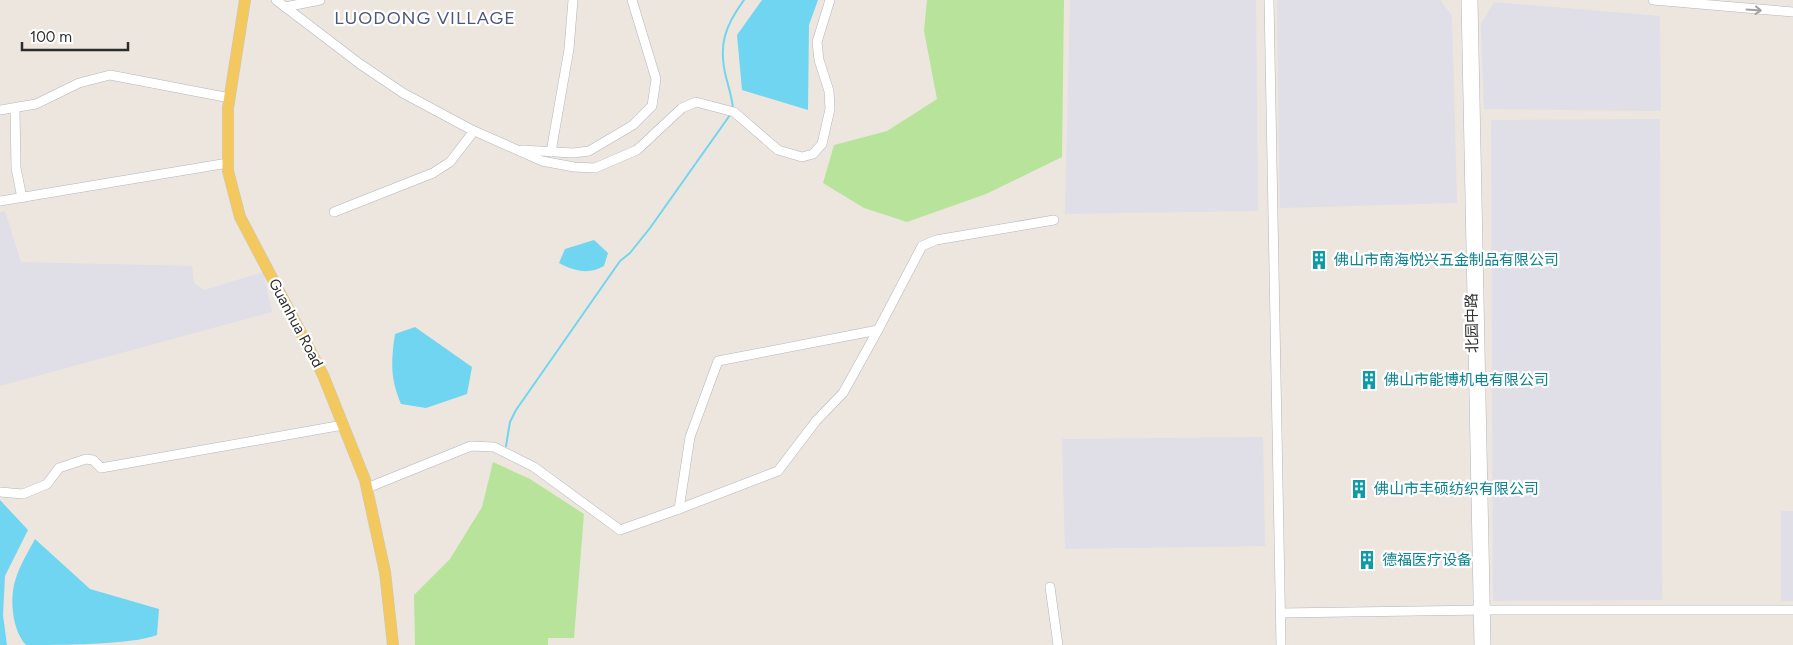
<svg xmlns="http://www.w3.org/2000/svg" width="1793" height="645" viewBox="0 0 1793 645" font-family="Figtree,'Noto Sans SC',sans-serif">
  <rect width="100%" height="100%" fill="#ede6de"/>
  <!-- industrial -->
  <g fill="#e0dee6">
    <polygon points="1070,0 1256,0 1258,211 1065,214"/>
    <polygon points="1277,0 1440,0 1452,16 1457,203 1280,208"/>
    <polygon points="1494,2 1660,16 1661,111 1484,109 1481,24"/>
    <polygon points="1660,119 1662,600 1493,601 1491,120"/>
    <polygon points="5,211 21,262 192,266 194,283 204,290 263,272 272,312 0,386 0,212"/>
    <polygon points="1263,437 1265,546 1065,549 1062,439"/>
    <rect x="1781" y="511" width="12" height="90"/>
  </g>
  <!-- green -->
  <g fill="#b7e49a">
    <polygon points="927,0 1064,0 1062,157 986,194 907,222 864,208 823,183 834,145 887,131 937,99 924,31"/>
    <polygon points="493,462 530,479 584,514 574,638 548,638 548,645 415,645 414,595 450,559 482,507"/>
  </g>
  <!-- water -->
  <g fill="#70d5f0">
    <polygon points="762,0 818,0 809,25 808,110 742,90 737,35"/>
    <path d="M594,240L608,253L604,266C588,275 574,271 559,263L565,249Z"/>
    <path d="M415,327L472,367L467,394L426,408L401,404C390,378 391,361 395,334Z"/>
    <polygon points="0,500 28,530 5,576 3,615 7,645 0,645"/>
    <path d="M35,539L90,589L159,609L157,635C131,645 59,645 26,645C12,630 9,597 16,578C20,565 28,552 35,539Z"/>
  </g>
  <g fill="none" stroke-linecap="round" stroke-linejoin="round">
    <!-- stream -->
    <g stroke="#70d5f0" stroke-width="2">
      <path d="M733,108C732,98 729,88 726,77C718,45 725,26 744,0"/>
      <polyline points="506,446 510,422 516,410 620,261 630,253 650,228 730,115"/>
    </g>
    <!-- minor casing -->
    <g stroke="#b2b5bf" stroke-width="10">
      <g id="minor">
        <polyline points="276,0 360,64 403,93 470,129 542,161 574,167 595,168 637,150 682,108 696,102 734,112 778,150 802,157 813,154 822,144 830,109 829,91 819,60 817,42 830,0"/>
        <polyline points="1269,0 1281,645"/>
        <polyline points="1466,0 1479,645"/>
        <polyline points="1473,0 1486,645"/>
        <polyline points="1653,0 1793,12"/>
        <polyline points="285,7 320,0"/>
        <polyline points="15,109 16,168 22,198"/>
        <polyline points="0,110 36,104 79,83 110,75 230,98"/>
        <polyline points="522,150 573,153 589,151 633,125 652,106 656,79 632,0"/>
        <polyline points="551,152 569,49 573,0"/>
        <polyline points="0,201 228,163"/>
        <polyline points="334,212 433,173 450,162 474,131"/>
        <polyline points="367,488 471,446 494,447 534,467 620,530 679,509 690,437 718,361 878,330 922,246 936,240 1054,220"/>
        <polyline points="0,492 23,494 47,484 59,468 86,459 93,460 101,468 343,425"/>
        <polyline points="679,509 778,471 816,421 843,393 878,330"/>
        <polyline points="1050,587 1058,645"/>
        <polyline points="1281,613 1485,610 1793,610"/>
      </g>
    </g>
    <!-- major casing -->
    <g stroke="#c8c8c8" stroke-width="12">
      <polyline id="major" points="245,0 228,108 228,171 240,217 323,375 365,480 385,572 393,645"/>
    </g>
    <!-- minor -->
    <use href="#minor" stroke="#fff" stroke-width="9"/>
    <!-- major -->
    <use href="#major" stroke="#f3c85e" stroke-width="11"/>
  </g>
  <!-- one-way arrows -->
  <defs><path id="oneway-shaft" d="M-6 0H5M1.5-3L5.5 0L1.5 3" fill="none" stroke-width="1.6" stroke-linecap="round" stroke-linejoin="round" transform="scale(1.25)"/></defs>
  <use stroke="#a0a0a0" href="#oneway-shaft" transform="translate(1754 10) rotate(4)"/>
  <!-- icons -->
  <defs>
    <g id="building-bare" transform="scale(1.5)"><path d="M-4-6H4V6H1V3H-1V6H-4ZM-2.5-4.3h1.7v1.8h-1.7ZM.8-4.3h1.7v1.8H.8ZM-2.5-1h1.7V.8h-1.7ZM.8-1h1.7V.8H.8Z" fill="#0f9aa8" stroke="#fff" stroke-width="2.5" paint-order="stroke"/></g>
  </defs>
  <g fill-rule="evenodd">
    <use href="#building-bare" x="1319" y="260"/>
    <use href="#building-bare" x="1369" y="380"/>
    <use href="#building-bare" x="1359" y="489"/>
    <use href="#building-bare" x="1367" y="560"/>
  </g>
  <g text-anchor="middle" dominant-baseline="central" stroke-width="4.5" stroke-linejoin="round" paint-order="stroke">
    <!-- culture labels -->
    <g font-size="15" fill="#0d838f" stroke="#fff" text-anchor="start">
      <text x="1334" y="260">佛山市南海悦兴五金制品有限公司</text>
      <text x="1384" y="380">佛山市能博机电有限公司</text>
      <text x="1374" y="489">佛山市丰硕纺织有限公司</text>
      <text x="1382" y="560">德福医疗设备</text>
    </g>
    <!-- street labels -->
    <g font-size="15" fill="#2c2c2c" stroke="#fff">
      <text transform="translate(296 323) rotate(62)">Guanhua Road</text>
      <text transform="translate(1472 323) rotate(-91)">北园中路</text>
    </g>
    <!-- quarter labels -->
    <g font-size="18" letter-spacing="1" fill="#4b577d" stroke="#fff">
      <text x="425" y="18">LUODONG VILLAGE</text>
    </g>
  </g>
  <!-- scale -->
  <path d="M22 42v8h106v-8" fill="none" stroke="#2c2c2c" stroke-width="2.5"/>
  <text x="30" y="42" font-size="15" fill="#2c2c2c" stroke="#ffffff" stroke-width="4" paint-order="stroke">100 m</text>
</svg>
